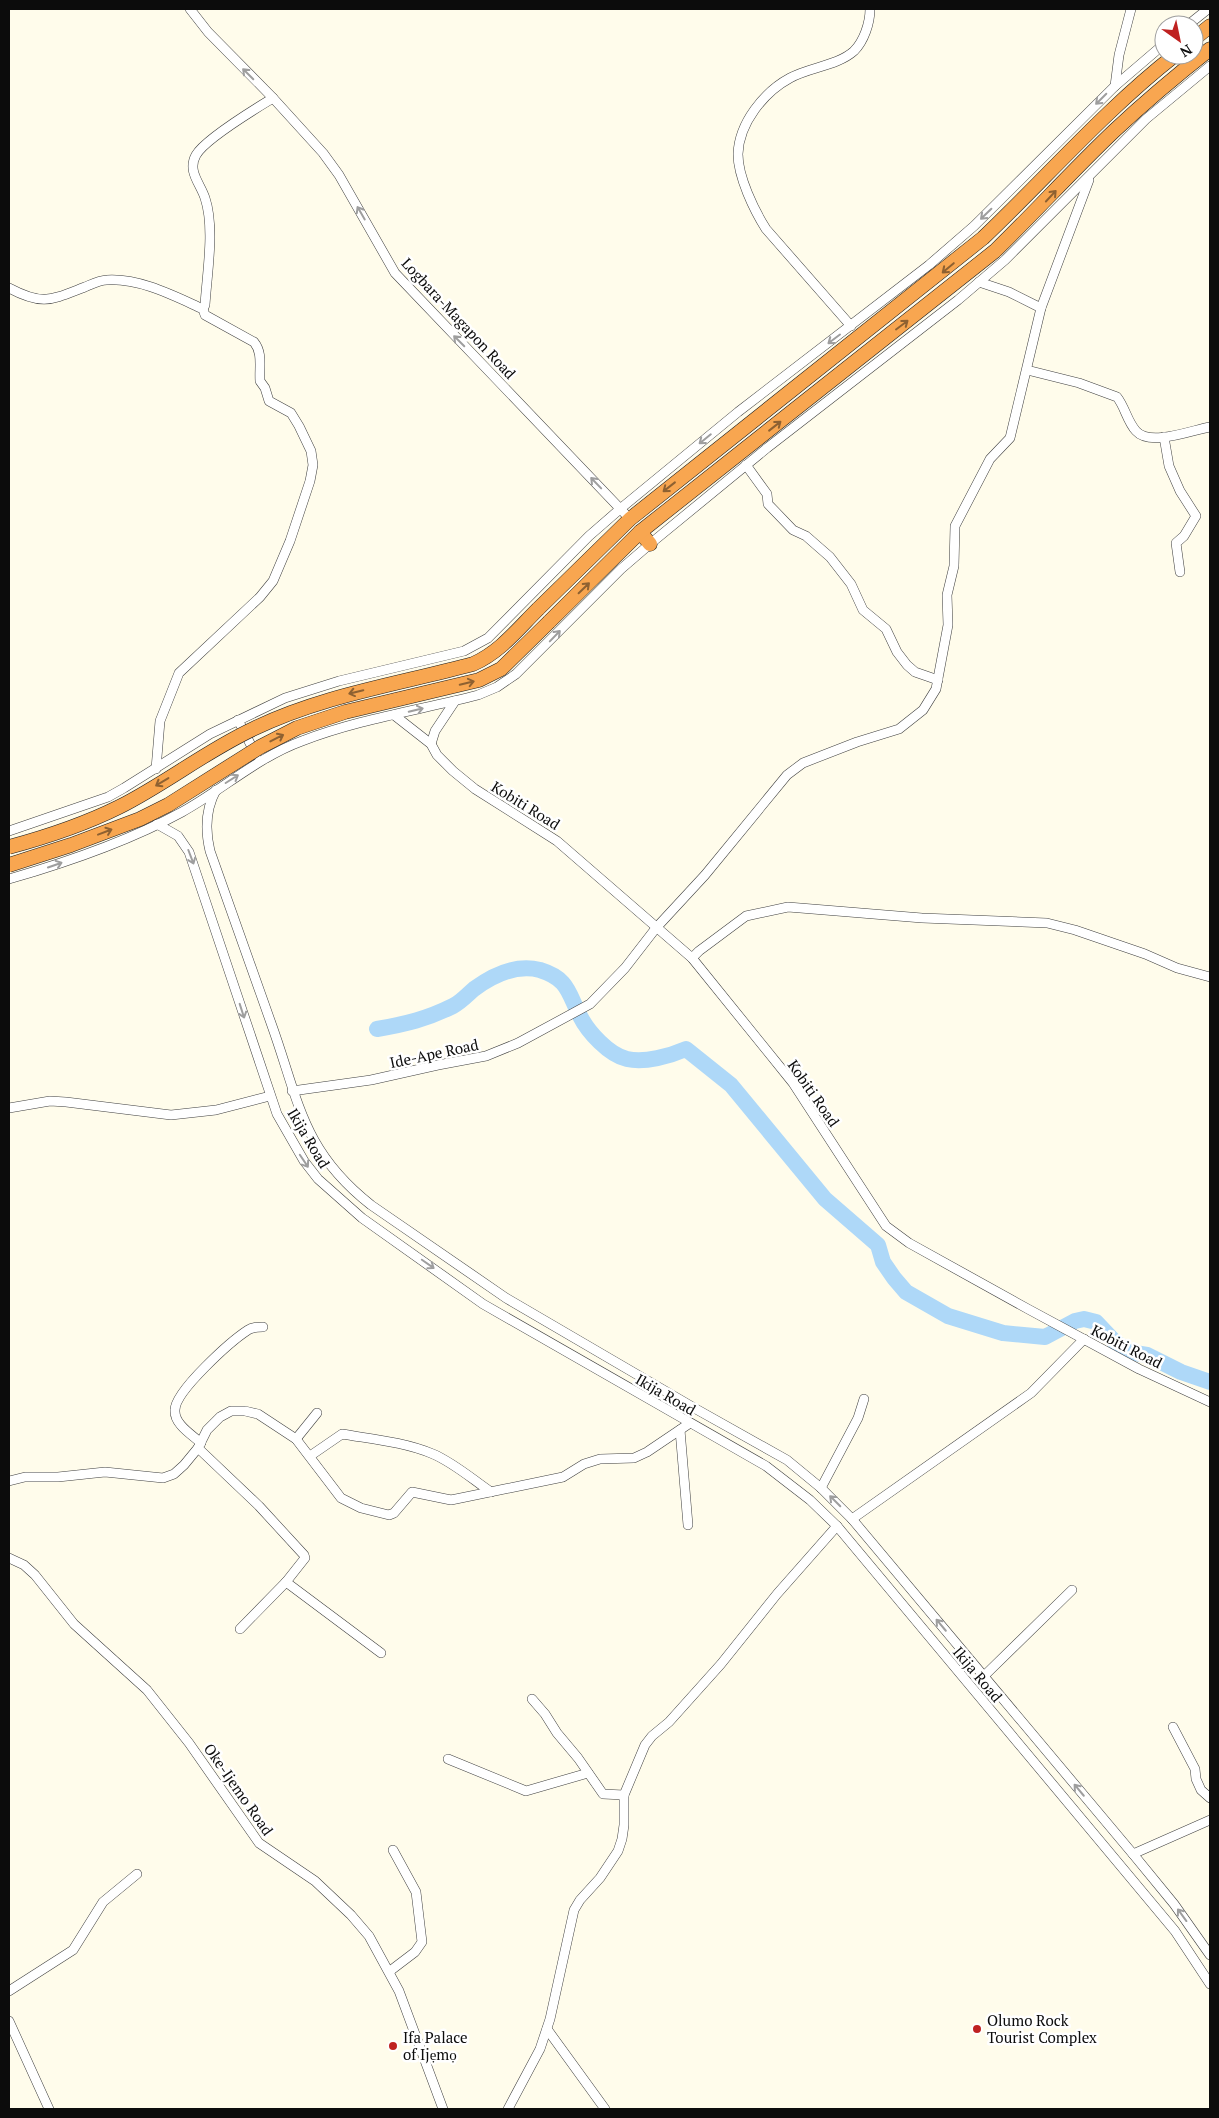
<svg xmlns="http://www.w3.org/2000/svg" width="1219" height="2118" viewBox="0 0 1219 2118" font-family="'PT Serif',serif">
  <rect width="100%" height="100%" fill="#fffceb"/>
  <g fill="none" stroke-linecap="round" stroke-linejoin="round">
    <!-- river -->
    <path stroke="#aed8f8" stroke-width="16" d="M377,1029C406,1024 427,1019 453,1006C461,1002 467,995 474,989C493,975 517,964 540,970C569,979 568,993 580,1016C588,1032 609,1055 627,1059C645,1063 670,1056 686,1049L731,1085L825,1199L878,1245L883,1262L894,1278L906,1292L948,1316L1003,1333L1045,1337L1075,1321L1084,1319L1096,1322L1114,1341L1129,1352L1147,1355L1181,1372L1210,1382"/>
    <!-- minor casing -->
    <g stroke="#3f3f3f" stroke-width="10">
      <g id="minor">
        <polyline points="190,9 208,32 273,98 323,153 339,175 395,273 630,519"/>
        <polyline points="1188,25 1208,9"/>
        <polyline points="1115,86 1119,55 1131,9"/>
        <polyline points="979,282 1009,292 1041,308"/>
        <path d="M9,288C43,306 51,300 85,287C92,284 100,280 107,280C140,278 174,296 203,309L205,315L254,342C263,353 259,367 260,381L265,388L269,401L291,413L299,426L311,451L313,465L310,481L290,541L273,581L260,597L179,673L160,721L156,769"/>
        <path d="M203,309L205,305C207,273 215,228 205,198C200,183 187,171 196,155C205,139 255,109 273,98"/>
        <path d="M851,326L766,229C754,210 738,177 738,154C739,123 764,92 790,78C810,67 837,66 854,51C864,41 870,23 870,9"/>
        <path d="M1027,370L1079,383L1117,397C1125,407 1127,421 1136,431C1150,447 1192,430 1210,427"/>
        <polyline points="1164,437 1169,466 1180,491 1196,516 1184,536 1176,543 1180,572"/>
        <polyline points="746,465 767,494 768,504 793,530 806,536 830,557 851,584 863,610 886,629 897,652 907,665 915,672 938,680"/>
        <polyline points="394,715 431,744 437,755 453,771 475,789 557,841 692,958 793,1083 886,1226 909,1243 1028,1309 1139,1369 1210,1402"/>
        <polyline points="238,720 256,755"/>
        <polyline points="431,744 435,731 455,701"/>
        <path d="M216,790C205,810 205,830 210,851C230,909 251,966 271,1023C299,1100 301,1150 371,1205L506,1298L696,1409L787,1460L821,1488L852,1519L1133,1854L1174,1904L1210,1955"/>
        <polyline points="157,824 178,836 189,852 277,1114 304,1161 318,1179 362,1218 483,1304 766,1466 810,1500 837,1526 1175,1931 1210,1984"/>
        <polyline points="9,831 108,797 124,788 210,734 285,698 339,681 464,651 488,638 589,536 620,509 738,412 929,265 974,226 1115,86 1164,44"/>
        <path d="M9,879C68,862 127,842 182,812C222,790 258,757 302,741C359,719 420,710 478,695L497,687L516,674L621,569L650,544L767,448L958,300L1005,260L1146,119L1210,66"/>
        <polyline points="692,958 699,951 746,916 788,907 922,918 1047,923 1075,930 1145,954 1177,968 1210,977"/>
        <polyline points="292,1091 371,1080 438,1065 486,1056 518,1043 590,1004 625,968 656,928 705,875 787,775 803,763 857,742 899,729 923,710 936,689 948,625 947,595 954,566 955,526 990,459 1010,438 1041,308 1089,180"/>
        <polyline points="9,1108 50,1101 66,1102 171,1115 216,1110 270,1096"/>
        <polyline points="680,1430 688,1525"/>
        <polyline points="296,1439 317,1413"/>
        <path d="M201,1443C191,1434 174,1424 175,1410C175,1391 231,1341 248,1330C252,1327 257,1327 263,1327"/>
        <polyline points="198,1448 259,1506 304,1555 305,1558 286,1582 240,1629"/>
        <path d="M310,1456L342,1434C371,1439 405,1442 433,1454C454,1463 472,1479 491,1492"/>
        <polyline points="9,1481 25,1477 58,1477 105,1472 163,1478 174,1474 184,1465 198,1448 207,1430 220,1417 231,1411 245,1411 258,1414 296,1439 341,1498 361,1508 389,1515 394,1513 412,1492 451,1500 563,1477 584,1464 600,1459 634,1458 647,1452 690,1423"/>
        <polyline points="821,1488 858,1418 864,1399"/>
        <polyline points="852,1519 1031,1393 1084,1339"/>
        <polyline points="9,1558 24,1565 35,1575 74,1624 147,1690 189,1743 259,1843 315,1881 351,1915 369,1936 399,1991 443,2109"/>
        <polyline points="286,1582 381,1653"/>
        <polyline points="983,1677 1072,1590"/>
        <polyline points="532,1699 545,1714 557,1733 578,1758 603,1794 624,1795"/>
        <polyline points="1173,1727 1195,1769 1196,1779 1201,1790 1210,1798"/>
        <polyline points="448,1759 526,1791 588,1773"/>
        <polyline points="1133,1854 1210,1820"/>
        <polyline points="390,1971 415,1952 422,1942 416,1892 393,1850"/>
        <polyline points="9,1991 73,1950 103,1902 137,1874"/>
        <polyline points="9,2021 49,2109"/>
        <polyline points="547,2029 605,2109"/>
        <polyline points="508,2109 540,2049 550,2019 574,1910 580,1900 600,1878 618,1851 622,1839 624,1825 624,1795 645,1745 652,1736 669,1722 721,1664 777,1594 837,1526"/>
      </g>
    </g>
    <!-- highway casing -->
    <g stroke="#1d1d1d" stroke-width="15">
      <g id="highway">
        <polyline points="1194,39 1210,26"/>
        <polyline points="640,532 650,544"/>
        <path d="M538,609L630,519L983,238C1047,177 1105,110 1175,55"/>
        <path d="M549,622L640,532L995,251C1035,212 1073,170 1114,131C1145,102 1177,75 1210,49"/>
      </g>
    </g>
    <!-- minor -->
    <use href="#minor" stroke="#fff" stroke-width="9"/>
    <!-- highway -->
    <use href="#highway" stroke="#f8a650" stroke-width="14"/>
    <!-- highway-bridge casing -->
    <g stroke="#1d1d1d" stroke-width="15" stroke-linecap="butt">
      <g id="highway-bridge">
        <path d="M9,847C46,837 85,824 119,807C165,784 206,751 253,729C323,695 399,684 473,664C500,652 517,630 538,609"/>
        <polyline points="9,865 71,845 140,819 168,805 260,747 297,728 345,712 479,680 501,669 549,622"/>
      </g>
    </g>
    <!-- highway-bridge -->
    <use href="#highway-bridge" stroke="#f8a650" stroke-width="14"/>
  </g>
  <!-- one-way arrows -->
  <defs><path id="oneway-shaft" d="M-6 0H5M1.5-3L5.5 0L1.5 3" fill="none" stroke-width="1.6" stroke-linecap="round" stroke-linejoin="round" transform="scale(1.25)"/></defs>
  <g stroke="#9e9e9e">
    <use href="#oneway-shaft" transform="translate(248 74) rotate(-135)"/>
    <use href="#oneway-shaft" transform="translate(1101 99) rotate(135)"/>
    <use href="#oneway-shaft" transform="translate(361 213) rotate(-120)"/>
    <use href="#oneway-shaft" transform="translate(986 214) rotate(136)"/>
    <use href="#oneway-shaft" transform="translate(834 339) rotate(143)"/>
    <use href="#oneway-shaft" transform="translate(459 341) rotate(-135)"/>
    <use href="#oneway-shaft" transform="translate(705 439) rotate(141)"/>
    <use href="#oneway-shaft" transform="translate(596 483) rotate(-134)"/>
    <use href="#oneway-shaft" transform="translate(555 636) rotate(-46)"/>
    <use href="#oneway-shaft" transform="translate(416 710) rotate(-14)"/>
    <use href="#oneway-shaft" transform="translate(232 779) rotate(-32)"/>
    <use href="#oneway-shaft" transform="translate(191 857) rotate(69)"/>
    <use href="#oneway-shaft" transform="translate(55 865) rotate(-19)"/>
    <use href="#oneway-shaft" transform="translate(242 1011) rotate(72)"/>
    <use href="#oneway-shaft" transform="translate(304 1161) rotate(56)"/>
    <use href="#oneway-shaft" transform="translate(428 1264) rotate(35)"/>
    <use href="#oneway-shaft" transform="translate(835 1501) rotate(-135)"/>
    <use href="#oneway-shaft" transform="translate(941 1625) rotate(-130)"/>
    <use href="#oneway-shaft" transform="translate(1079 1790) rotate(-130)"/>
    <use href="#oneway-shaft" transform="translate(1182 1915) rotate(-126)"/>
  </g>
  <g stroke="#8e6131">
    <use href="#oneway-shaft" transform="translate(1051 196) rotate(-47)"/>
    <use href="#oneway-shaft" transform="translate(948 268) rotate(140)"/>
    <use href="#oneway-shaft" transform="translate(902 325) rotate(-37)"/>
    <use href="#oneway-shaft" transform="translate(775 426) rotate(-38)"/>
    <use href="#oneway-shaft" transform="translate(669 487) rotate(142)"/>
    <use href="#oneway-shaft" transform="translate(584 588) rotate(-44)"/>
    <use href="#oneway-shaft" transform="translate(467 683) rotate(-14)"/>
    <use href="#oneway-shaft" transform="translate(356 692) rotate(167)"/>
    <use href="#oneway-shaft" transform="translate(277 738) rotate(-27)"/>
    <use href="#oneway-shaft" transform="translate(162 782) rotate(149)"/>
    <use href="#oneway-shaft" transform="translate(105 832) rotate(-21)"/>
  </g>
  <!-- markers -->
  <g fill="#bf2221" stroke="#fff" stroke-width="2">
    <circle cx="977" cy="2029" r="5"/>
    <circle cx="393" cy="2046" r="5"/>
  </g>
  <g text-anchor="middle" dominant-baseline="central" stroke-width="5" stroke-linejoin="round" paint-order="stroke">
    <!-- street labels -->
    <g font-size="15" fill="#0c0c0c" stroke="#fff">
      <text transform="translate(459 318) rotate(47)">Logbara-Magapon Road</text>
      <text transform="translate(526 805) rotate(32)">Kobiti Road</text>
      <text transform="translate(434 1053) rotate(-12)">Ide-Ape Road</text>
      <text transform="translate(814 1093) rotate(55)">Kobiti Road</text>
      <text transform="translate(309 1138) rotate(59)">Ikija Road</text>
      <text transform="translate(1127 1346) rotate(27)">Kobiti Road</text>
      <text transform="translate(666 1394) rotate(30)">Ikija Road</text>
      <text transform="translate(978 1674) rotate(50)">Ikija Road</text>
      <text transform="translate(239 1789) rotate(55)">Oke-Ijemo Road</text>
    </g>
    <!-- poi labels -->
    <g font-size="15" fill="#0c0c0c" stroke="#fff" text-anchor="start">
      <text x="987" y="2020">Olumo Rock<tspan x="987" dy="17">Tourist Complex</tspan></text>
      <text x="403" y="2037">Ifa Palace<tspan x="403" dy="17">of Ijẹmọ</tspan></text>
    </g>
  </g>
  <!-- border -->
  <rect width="1219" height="2118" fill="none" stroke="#0c0c0c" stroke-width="20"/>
  <!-- north arrow -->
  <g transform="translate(1179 40) rotate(147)"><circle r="24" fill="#ffffff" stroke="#9e9e9e"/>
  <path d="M0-4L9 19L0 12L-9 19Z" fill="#bf2221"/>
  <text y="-8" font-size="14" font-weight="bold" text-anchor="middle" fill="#0c0c0c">N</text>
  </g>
</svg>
